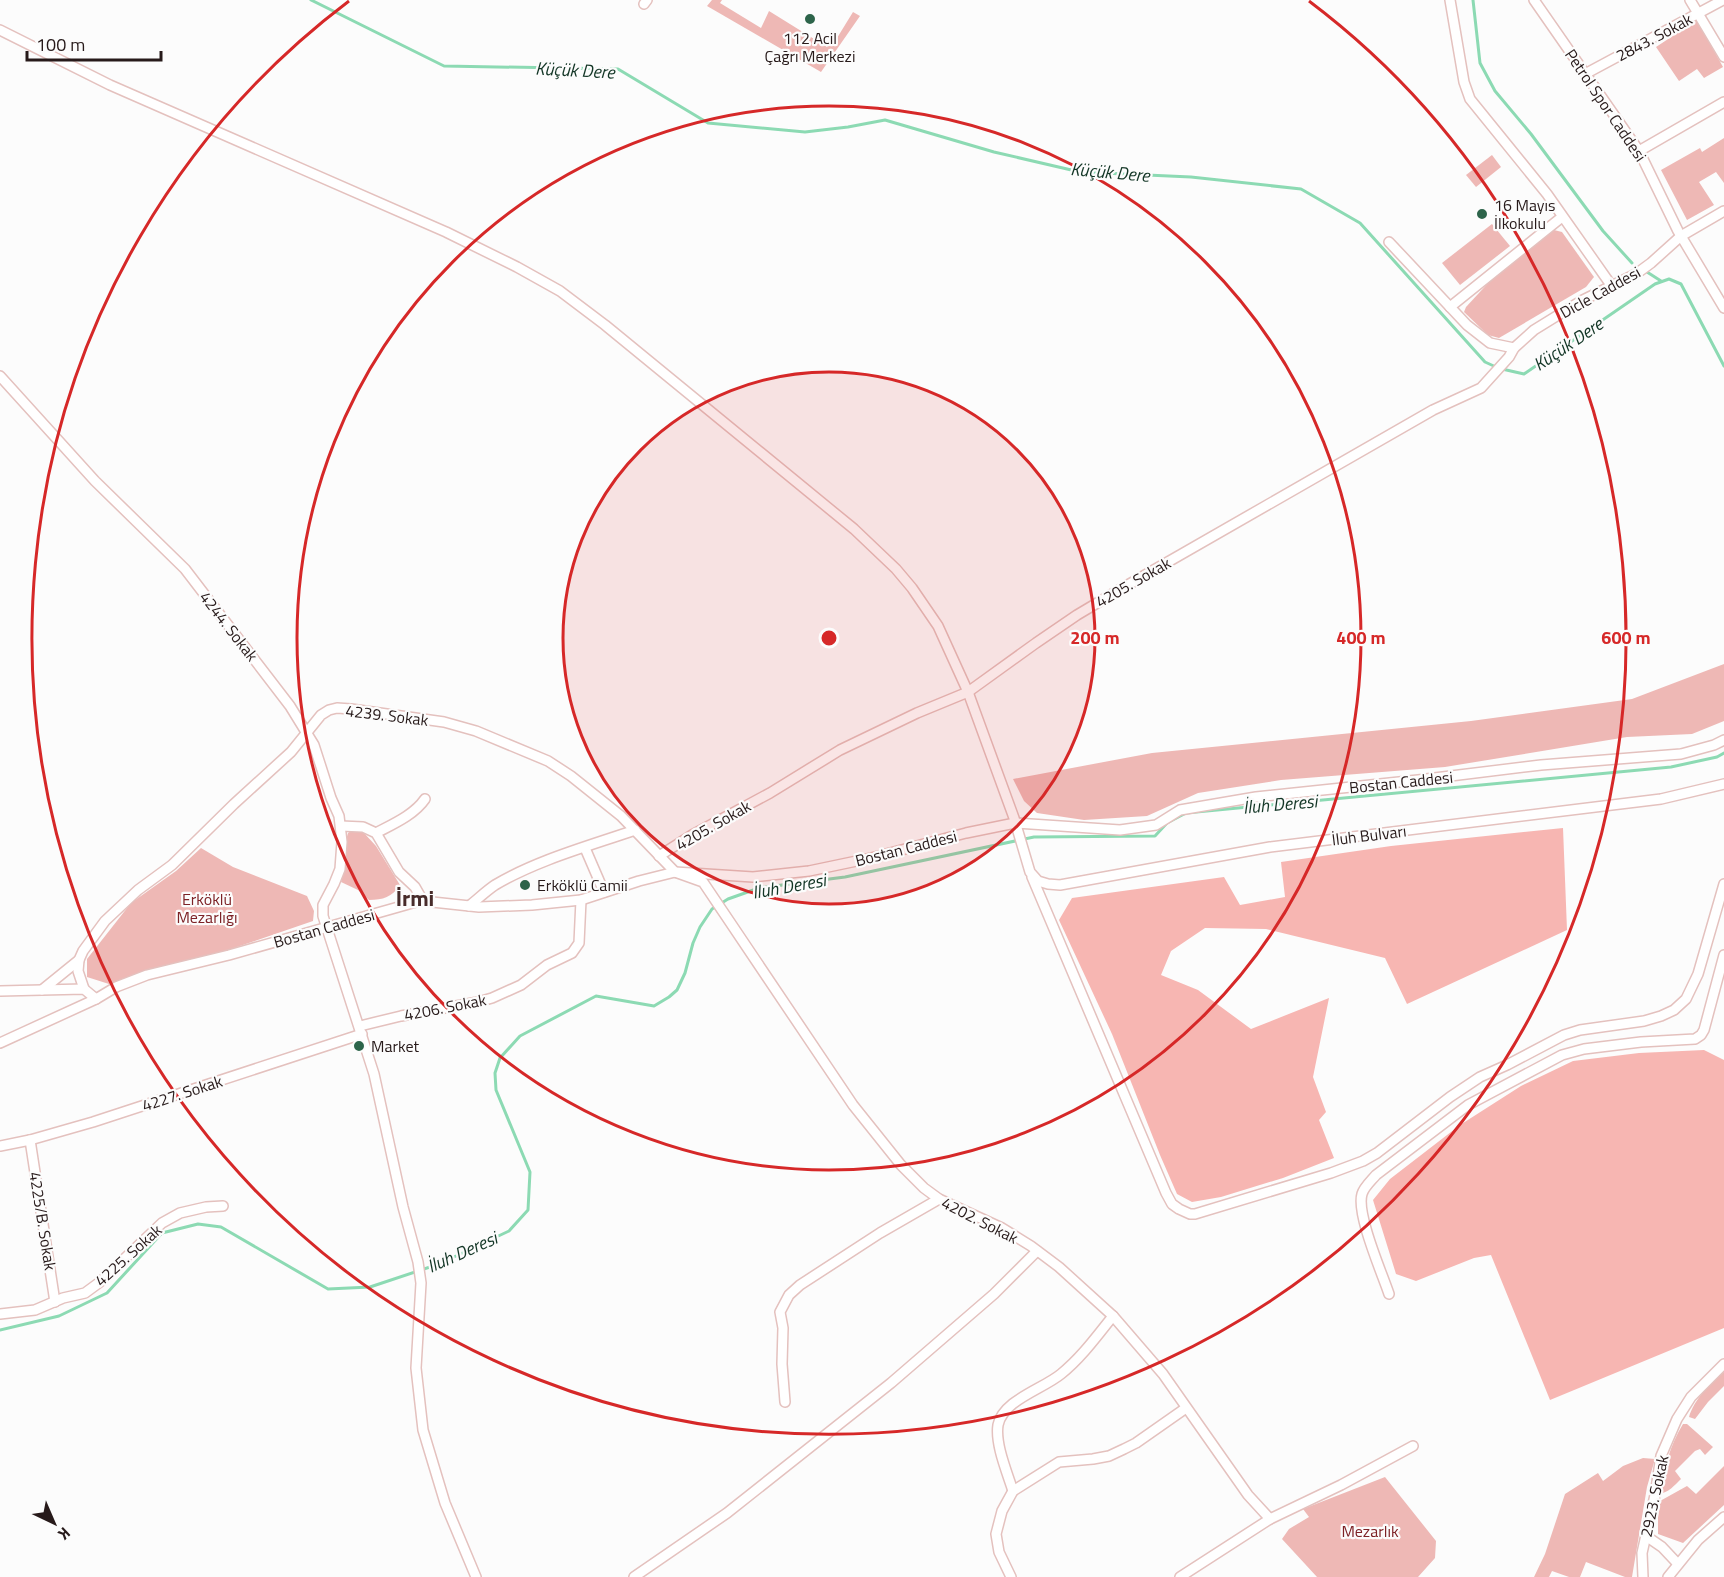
<svg xmlns="http://www.w3.org/2000/svg" width="1724" height="1577" viewBox="0 0 1724 1577" font-family="'Titillium Web',sans-serif">
  <rect width="100%" height="100%" fill="#fcfcfc"/>
  <!-- green -->
  <g fill="#eeb8b5">
    <polygon points="712,0 722,0 720,3 761,28 769,11 827,47 834,37 837,38 853,12 860,16 821,72 707,6"/>
    <polygon points="1697,20 1723,67 1704,78 1697,69 1679,81 1656,47"/>
    <polygon points="1724,138 1724,183 1716,172 1699,182 1714,205 1687,220 1661,170 1700,148 1702,152"/>
    <polygon points="1492,155 1501,167 1476,187 1466,175"/>
    <polygon points="1492,224 1510,246 1460,285 1442,263"/>
    <polygon points="1554,230 1562,232 1594,277 1586,287 1499,338 1488,335 1464,312 1466,307 1491,280"/>
    <polygon points="1724,664 1724,721 1692,734 1627,737 1445,767 1281,780 1198,793 1147,816 1084,820 1037,813 1024,801 1013,779 1152,753 1471,721 1632,699"/>
    <path d="M354,829L364,833L376,846L400,885C392,897 383,900 369,900L358,890L341,882L346,862V840L348,833Z"/>
    <polygon points="201,848 233,867 307,896 314,911 313,921 211,956 149,969 109,984 87,977 87,959 131,903 176,871"/>
    <path d="M1724,1372V1386L1708,1402L1695,1419L1689,1417C1694,1400 1710,1383 1724,1372Z"/>
    <path d="M1683,1424H1687L1713,1447L1705,1455L1700,1449L1695,1451L1675,1471L1681,1479C1675,1485 1668,1493 1659,1494C1664,1469 1670,1445 1683,1424Z"/>
    <polygon points="1643,1458 1655,1459 1647,1487 1632,1577 1625,1577 1586,1562 1580,1577 1569,1577 1552,1571 1549,1577 1534,1577 1545,1554 1565,1494 1598,1473 1603,1481 1623,1466"/>
    <polygon points="1724,1466 1724,1505 1683,1543 1658,1534 1658,1513 1660,1501 1687,1486 1696,1494"/>
    <polygon points="1385,1477 1436,1541 1435,1558 1418,1577 1317,1577 1282,1539 1289,1529 1309,1517 1303,1509"/>
  </g>
  <!-- forest -->
  <g fill="#f7b6b2">
    <polygon points="1563,828 1567,930 1407,1004 1385,958 1266,929 1205,928 1171,951 1161,975 1198,990 1251,1029 1329,998 1313,1077 1326,1112 1319,1120 1334,1158 1283,1178 1221,1197 1192,1202 1177,1194 1160,1155 1112,1034 1059,920 1072,898 1224,877 1240,905 1285,897 1281,862 1391,846"/>
    <polygon points="1704,1050 1724,1060 1724,1328 1550,1400 1491,1255 1474,1258 1416,1281 1396,1274 1373,1200 1390,1179 1460,1125 1521,1086 1573,1061 1639,1053"/>
  </g>
  <g fill="none" stroke-linecap="round" stroke-linejoin="round">
    <!-- stream -->
    <g stroke="#8cdab3" stroke-width="3">
      <polyline points="311,0 444,66 618,69 708,123 805,132 848,127 885,120 994,152 1080,172 1191,177 1301,189 1360,223 1485,362 1496,367"/>
      <polyline points="1473,0 1480,63 1495,91 1531,134 1603,231 1632,263"/>
      <polyline points="1647,272 1661,281"/>
      <polyline points="1502,369 1524,374 1655,284 1669,279 1681,284 1724,366"/>
      <polyline points="0,1330 59,1316 107,1293 162,1233 198,1224 221,1227 328,1289 370,1287 439,1264 509,1231 528,1210 530,1172 496,1090 495,1073 500,1058 520,1036 596,996 654,1006 669,997 677,990 685,973 693,943 700,927 712,909 728,899 759,888 845,877 1034,837 1155,836 1167,823 1186,813 1671,767 1717,757 1724,753"/>
    </g>
    <!-- minor casing -->
    <g stroke="#e4c1be" stroke-width="12">
      <g id="minor">
        <polyline points="1450,0 1464,82 1470,99 1547,194 1611,285"/>
        <polyline points="1534,0 1639,151 1678,231 1724,308"/>
        <polyline points="1690,0 1724,57"/>
        <polyline points="644,4 647,0"/>
        <polyline points="0,30 110,85 446,232 517,267 560,291 605,325 854,529 896,569 912,588 938,626 968,692 1014,818 1030,872 1038,881 1048,884 1060,885 1270,847 1661,799 1724,784"/>
        <polyline points="1585,74 1723,0"/>
        <polyline points="1639,151 1724,102"/>
        <polyline points="1389,242 1467,325 1490,343 1514,348"/>
        <polyline points="1450,307 1562,217"/>
        <polyline points="0,376 95,481 185,569 290,706 314,745 331,798 339,816 342,842 340,869 334,884 323,905 323,916 374,1074 403,1207 418,1262 421,1283 416,1368 423,1430 445,1503 476,1577"/>
        <polyline points="341,826 363,827 376,833 399,872 415,887 423,901"/>
        <path d="M376,833C393,824 414,815 425,799"/>
        <polyline points="585,848 604,892"/>
        <polyline points="659,856 692,835 770,793 840,750 917,713 968,692 1036,643 1077,615 1119,590 1433,410 1481,388 1509,357 1514,348 1534,330 1581,301 1636,274 1651,263 1681,236 1724,211"/>
        <polyline points="1032,877 1166,1193 1172,1204 1179,1209 1190,1214 1195,1214 1331,1173 1363,1161 1377,1153 1450,1097 1480,1077 1507,1065 1564,1035 1580,1030 1644,1021 1661,1016 1674,1010 1686,999 1698,974 1724,884"/>
        <path d="M469,906C478,899 486,891 495,885C537,860 589,846 635,830"/>
        <polyline points="79,960 78,971 84,989"/>
        <polyline points="42,990 79,960 83,951 105,921 138,890 172,865 234,804 291,752 321,715 329,710 337,708 351,709 444,722 476,731 548,761 571,776 621,816 675,872 703,882 853,1105 901,1165 924,1188 939,1199 1002,1228 1031,1246 1059,1267 1113,1316 1163,1374 1248,1495 1270,1519"/>
        <polyline points="0,991 84,989 96,999"/>
        <polyline points="360,1026 401,1016 478,1002 492,998 521,985 547,965 572,953 579,943 581,900"/>
        <polyline points="0,1043 96,999 116,987 147,975 229,955 416,902 423,901 479,907 532,905 581,900 639,881 675,872 753,877 809,871 871,858 966,833 1015,823 1120,830 1156,825 1180,810 1256,797 1418,780 1541,765 1681,754 1714,745 1724,740"/>
        <polyline points="30,1140 55,1302"/>
        <polyline points="0,1146 30,1140 93,1122 362,1034"/>
        <path d="M1389,1294C1382,1273 1356,1214 1362,1194C1364,1187 1371,1181 1376,1175L1468,1105L1562,1055L1584,1049L1641,1042L1695,1039L1701,1035L1704,1030L1724,955"/>
        <polyline points="0,1314 35,1310 63,1298 85,1293 100,1282 162,1223 180,1213 206,1207 223,1206"/>
        <polyline points="785,1402 782,1364 783,1328 780,1312 789,1295 800,1285 880,1233 939,1199"/>
        <path d="M1013,1491C1007,1472 995,1444 998,1425C1003,1400 1043,1389 1061,1374C1081,1358 1097,1336 1113,1316"/>
        <polyline points="1646,1536 1662,1547 1678,1564"/>
        <polyline points="634,1577 727,1513 891,1383 994,1294 1037,1251"/>
        <polyline points="1011,1577 999,1552 996,1534 1002,1511 1013,1491 1059,1462 1093,1459 1109,1456 1124,1449 1136,1443 1186,1408"/>
        <polyline points="1180,1577 1270,1519 1341,1485 1413,1446"/>
        <polyline points="1643,1577 1642,1553 1655,1495 1661,1456 1677,1419 1691,1397 1724,1364"/>
        <polyline points="1668,1577 1698,1540 1724,1517"/>
      </g>
    </g>
    <!-- minor -->
    <use href="#minor" stroke="#fff" stroke-width="9"/>
  </g>
  <!-- distance rings -->
  <circle cx="829" cy="638" r="266" fill="#d62828" fill-opacity=".12"/>
  <g fill="none" stroke="#d62828" stroke-width="3">
    <circle cx="829" cy="638" r="266"/>
    <circle cx="829" cy="638" r="532"/>
    <path d="M1309 1A797 797 0 1 1 349 1"/>
  </g>
  <!-- markers -->
  <g fill="#2d644a" stroke="#fcfcfc" stroke-width="2">
    <circle cx="810" cy="19" r="6"/>
    <circle cx="1482" cy="214" r="6"/>
    <circle cx="525" cy="885" r="6"/>
    <circle cx="359" cy="1046" r="6"/>
  </g>
  <g text-anchor="middle" dominant-baseline="central" stroke-width="4.5" stroke-linejoin="round" paint-order="stroke">
    <!-- street labels -->
    <g font-size="16" fill="#271a1a" stroke="#fcfcfc">
      <text transform="translate(1654 37) rotate(-28)">2843. Sokak</text>
      <text transform="translate(1606 105) rotate(56)">Petrol Spor Caddesi</text>
      <text transform="translate(1600 292) rotate(-29)">Dicle Caddesi</text>
      <text transform="translate(1133 582) rotate(-30)">4205. Sokak</text>
      <text transform="translate(229 626) rotate(52)">4244. Sokak</text>
      <text transform="translate(387 715) rotate(7)">4239. Sokak</text>
      <text transform="translate(1401 782) rotate(-6)">Bostan Caddesi</text>
      <text transform="translate(713 825) rotate(-30)">4205. Sokak</text>
      <text transform="translate(1369 835) rotate(-7)">İluh Bulvarı</text>
      <text transform="translate(906 848) rotate(-14)">Bostan Caddesi</text>
      <text transform="translate(324 928) rotate(-16)">Bostan Caddesi</text>
      <text transform="translate(445 1007) rotate(-11)">4206. Sokak</text>
      <text transform="translate(182 1093) rotate(-18)">4227. Sokak</text>
      <text transform="translate(980 1220) rotate(27)">4202. Sokak</text>
      <text transform="translate(43 1221) rotate(81)">4225/B. Sokak</text>
      <text transform="translate(128 1255) rotate(-42)">4225. Sokak</text>
      <text transform="translate(1654 1496) rotate(-78)">2923. Sokak</text>
    </g>
    <!-- poi labels -->
    <g font-size="16" fill="#271a1a" stroke="#fcfcfc" text-anchor="start">
      <text x="810" y="38" text-anchor="middle">112 Acil<tspan x="810" dy="18">Çağrı Merkezi</tspan></text>
      <text x="1494" y="205">16 Mayıs<tspan x="1494" dy="18">İlkokulu</tspan></text>
      <text x="537" y="885">Erköklü Camii</text>
      <text x="371" y="1046">Market</text>
    </g>
    <!-- park labels -->
    <g font-size="16" fill="#7d2226" stroke="#fcfcfc">
      <text x="207" y="899">Erköklü<tspan x="207" dy="18">Mezarlığı</tspan></text>
      <text x="1370" y="1531">Mezarlık</text>
    </g>
    <!-- water labels -->
    <g font-size="18" font-style="italic" fill="#133626" stroke="#fcfcfc">
      <text transform="translate(575 70) rotate(3)">Küçük Dere</text>
      <text transform="translate(1110 172) rotate(5)">Küçük Dere</text>
      <text transform="translate(1568 344) rotate(-34)">Küçük Dere</text>
      <text transform="translate(1280 804) rotate(-5)">İluh Deresi</text>
      <text transform="translate(789 886) rotate(-10)">İluh Deresi</text>
      <text transform="translate(462 1252) rotate(-24)">İluh Deresi</text>
    </g>
    <!-- district labels -->
    <g font-size="22" font-weight="bold" fill="#472b2a" stroke="#fcfcfc">
      <text x="415" y="898">İrmi</text>
    </g>
  </g>
  <circle cx="829" cy="638" r="9" fill="#d62828" stroke="#fcfcfc" stroke-width="3"/>
  <g font-size="18" text-anchor="middle" font-weight="bold" fill="#d62828" stroke="#fcfcfc" stroke-width="4.5" stroke-linejoin="round" paint-order="stroke">
    <text x="1095" y="644">200 m</text>
    <text x="1361" y="644">400 m</text>
    <text x="1626" y="644">600 m</text>
  </g>
  <!-- north arrow -->
  <g transform="translate(54 1523) rotate(136)" stroke="#fcfcfc" stroke-width="4.5" paint-order="stroke">
  <path d="M0-4.5L10 22L0 15L-10 22Z" fill="#271a1a"/>
  <text y="-9" font-size="16" font-weight="bold" text-anchor="middle" fill="#271a1a">K</text>
  </g>
  <!-- scale -->
  <path d="M27 51v9h134v-9" fill="none" stroke="#271a1a" stroke-width="3"/>
  <text x="36" y="51" font-size="18" fill="#271a1a" stroke="#fcfcfc" stroke-width="4.5" paint-order="stroke">100 m</text>
</svg>
